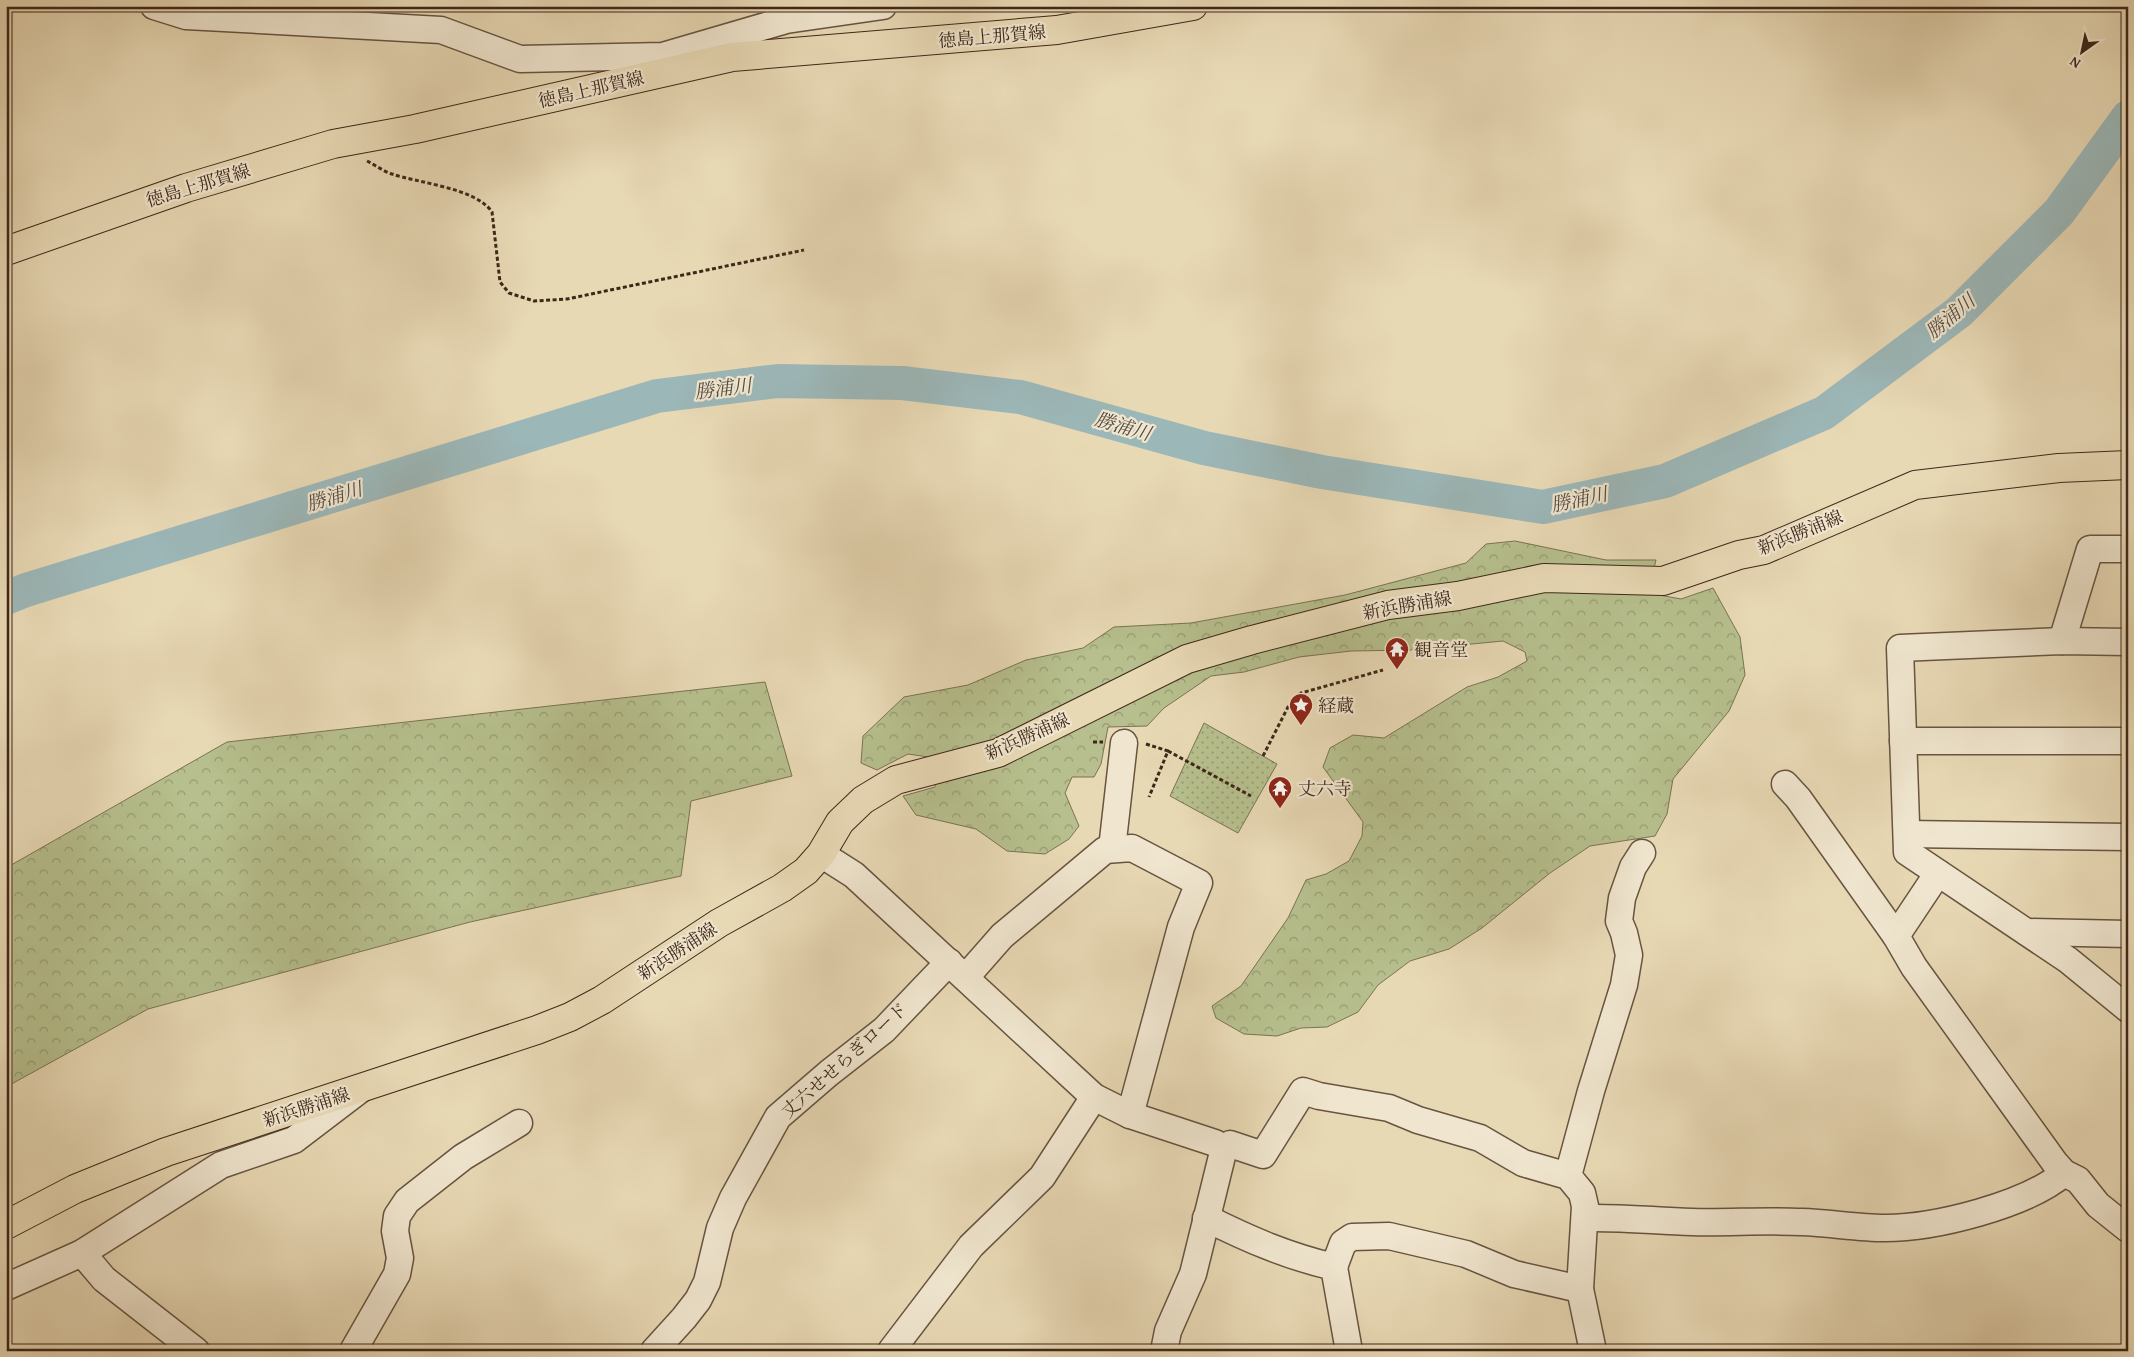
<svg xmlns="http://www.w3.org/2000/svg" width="2134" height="1357" viewBox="0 0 2134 1357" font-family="'Gentium Book Plus','Noto Serif JP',serif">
  <defs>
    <pattern id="forest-crowns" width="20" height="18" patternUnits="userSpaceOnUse" patternTransform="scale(1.25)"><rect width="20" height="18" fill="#b6bf8d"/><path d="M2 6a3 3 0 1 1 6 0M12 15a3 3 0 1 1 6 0" fill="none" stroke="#959b72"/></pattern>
    <pattern id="garden-dots" width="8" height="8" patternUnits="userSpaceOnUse" patternTransform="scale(1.25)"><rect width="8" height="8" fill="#b6bf8d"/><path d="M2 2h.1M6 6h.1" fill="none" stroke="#959b72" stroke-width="1.8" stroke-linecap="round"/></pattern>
  </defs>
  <rect width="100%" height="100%" fill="#e8d9b5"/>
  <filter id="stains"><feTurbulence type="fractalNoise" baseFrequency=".004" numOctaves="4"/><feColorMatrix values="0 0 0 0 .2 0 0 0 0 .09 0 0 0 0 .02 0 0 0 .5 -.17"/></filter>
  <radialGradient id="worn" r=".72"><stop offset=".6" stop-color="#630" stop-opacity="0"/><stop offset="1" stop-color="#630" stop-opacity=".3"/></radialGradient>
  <!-- forest -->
  <g fill="url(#forest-crowns)" stroke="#7a7353">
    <polygon points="1515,541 1606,560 1656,560 1648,593 1681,599 1713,588 1740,637 1745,675 1729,711 1673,779 1667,814 1655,836 1590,846 1550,873 1482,928 1449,949 1410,961 1378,985 1358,1012 1327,1027 1301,1028 1277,1036 1244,1034 1216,1018 1212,1006 1241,986 1288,918 1306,880 1326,874 1349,861 1362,836 1363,822 1323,767 1330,748 1353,735 1384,738 1467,687 1498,677 1527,661 1525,652 1503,641 1410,650 1351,651 1299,657 1244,672 1211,676 1164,708 1147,726 1108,727 1101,764 1094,777 1072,777 1065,793 1079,826 1069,839 1045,854 1007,851 976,829 916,815 903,796 935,787 935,758 908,754 877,770 861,763 863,736 904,697 968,685 1026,660 1083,648 1114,627 1191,623 1345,595 1466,563 1486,544"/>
    <polygon points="765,682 792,776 691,801 681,876 470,922 148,1009 6,1087 6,868 227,742"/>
  </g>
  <!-- garden -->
  <polygon fill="url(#garden-dots)" stroke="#7a7353" points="1204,723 1277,764 1238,833 1170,796"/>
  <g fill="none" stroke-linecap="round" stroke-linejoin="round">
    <!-- river -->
    <polyline stroke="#9cb7b8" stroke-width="34" points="6,598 26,590 657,396 778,381 902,383 1020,397 1204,448 1322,472 1543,507 1665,481 1824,413 1959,312 2059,212 2128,117"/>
    <!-- minor casing -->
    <g stroke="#685440" stroke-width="29">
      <g id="minor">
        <polyline points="154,6 186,16 441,30 520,59 663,56 786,20 883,6"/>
        <polyline points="2062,641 2090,549 2128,549"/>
        <polyline points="2128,642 2062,641 1900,648 1907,852 2068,960 2128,1009"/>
        <polyline points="1903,741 2128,741"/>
        <polyline points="1785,784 1798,798 1896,936 1914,967 2055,1163 2064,1173 2078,1180 2098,1205 2128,1229"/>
        <polyline points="1907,834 2128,837"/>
        <polyline points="1112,849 1124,743"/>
        <polyline points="821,854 854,875 1094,1097 1130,1115 1215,1143 1224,1148 1193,1274 1168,1331 1164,1351"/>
        <polyline points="2027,932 2128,934"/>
        <polyline points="1896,936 1938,873"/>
        <polyline points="966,977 1002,936 1105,850 1132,848 1199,883 1181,927 1130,1115"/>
        <polyline points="1224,1148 1230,1144 1263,1155 1303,1091 1319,1096 1389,1108 1418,1120 1480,1138 1523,1163 1568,1176 1582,1193 1585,1206 1580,1289 1593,1351"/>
        <polyline points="1568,1176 1591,1091 1624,985 1629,955 1624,933 1619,921 1622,898 1633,867 1642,853"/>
        <path d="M1206,1218C1248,1239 1287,1256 1334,1267L1349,1351"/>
        <path d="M1585,1218C1621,1217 1656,1221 1692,1222C1728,1223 1765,1220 1802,1222C1830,1223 1858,1228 1885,1228C1935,1228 2027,1205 2064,1173"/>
        <polyline points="82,1253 104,1279 196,1351"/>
        <polyline points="1334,1267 1343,1243 1352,1237 1389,1236 1466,1254 1514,1274 1580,1289"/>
        <polyline points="6,1287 82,1253 221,1165 294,1140 361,1089"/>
        <polyline points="353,1351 397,1274 400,1258 395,1231 397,1216 407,1201 463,1157 519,1123"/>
        <polyline points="654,1351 684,1318 698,1300 707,1282 720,1228 733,1198 778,1117 829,1073 884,1030 949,962"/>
        <polyline points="891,1351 971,1246 1042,1177 1094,1097"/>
      </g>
    </g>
    <!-- major casing -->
    <g stroke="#3e2719" stroke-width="30">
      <g id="major">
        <polyline points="6,251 186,188 333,144 415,129 732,57 1057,30 1193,6"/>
        <polyline points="6,1225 75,1189 166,1152 537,1030 570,1017 602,1000 719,923 782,888 806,871 821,854 840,822 863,800 896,780 998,753 1187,659 1252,640 1388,605 1458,596 1544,578 1663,581 1739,555 1764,550 1915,485 2059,468 2128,465"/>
      </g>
    </g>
    <!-- path -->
    <g stroke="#3e2719" stroke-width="3" stroke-dasharray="4 2.5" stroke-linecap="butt">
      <path d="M367,161C375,165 383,171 392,174C418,183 476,188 492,212L500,282L509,293L534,301L567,299L804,250"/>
      <polyline points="1093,742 1103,742"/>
      <polyline points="1146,744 1168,751 1149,797"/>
      <polyline points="1168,751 1251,796"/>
      <polyline points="1263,756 1288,707 1301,693 1383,670"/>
    </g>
    <!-- minor -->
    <use href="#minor" stroke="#f0e6cf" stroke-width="26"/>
    <!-- major -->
    <use href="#major" stroke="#e8d9b5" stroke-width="28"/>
  </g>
  <!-- icons -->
  <defs>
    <g id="temple-pin" transform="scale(1.25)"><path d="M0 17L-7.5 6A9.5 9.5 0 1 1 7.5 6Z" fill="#8f2418" stroke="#f0e6cf"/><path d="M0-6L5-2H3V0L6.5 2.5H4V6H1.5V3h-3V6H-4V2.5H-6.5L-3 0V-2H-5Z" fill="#fff"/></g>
    <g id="sight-pin" transform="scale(1.25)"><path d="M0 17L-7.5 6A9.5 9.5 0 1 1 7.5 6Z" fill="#8f2418" stroke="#f0e6cf"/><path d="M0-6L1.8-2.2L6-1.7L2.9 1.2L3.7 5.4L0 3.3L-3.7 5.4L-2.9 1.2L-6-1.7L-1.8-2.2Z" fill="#fff"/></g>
  </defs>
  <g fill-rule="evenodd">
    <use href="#temple-pin" x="1397" y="649"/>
    <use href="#sight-pin" x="1301" y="705"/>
    <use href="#temple-pin" x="1280" y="788"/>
  </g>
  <g text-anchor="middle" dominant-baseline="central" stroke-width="4.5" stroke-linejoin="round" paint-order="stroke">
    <!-- street labels -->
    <g font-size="18" fill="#3e2719" stroke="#f0e6cf">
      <text transform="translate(992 36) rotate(-5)">徳島上那賀線</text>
      <text transform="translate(591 89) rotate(-13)">徳島上那賀線</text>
      <text transform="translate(198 185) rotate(-17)">徳島上那賀線</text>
      <text transform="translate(1800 532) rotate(-22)">新浜勝浦線</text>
      <text transform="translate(1407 605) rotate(-10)">新浜勝浦線</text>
      <text transform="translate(1027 736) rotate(-24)">新浜勝浦線</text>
      <text transform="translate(677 951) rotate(-33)">新浜勝浦線</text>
      <text transform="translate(844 1060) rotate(-42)">丈六せせらぎロード</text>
      <text transform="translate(306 1107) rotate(-18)">新浜勝浦線</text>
    </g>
    <!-- poi labels -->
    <g font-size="18" fill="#3e2719" stroke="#f0e6cf" text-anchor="start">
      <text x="1414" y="649">観音堂</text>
      <text x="1318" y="705">経蔵</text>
      <text x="1298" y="788">丈六寺</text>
    </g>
    <!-- water labels -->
    <g font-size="19" font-style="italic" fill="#564b41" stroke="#f0e6cf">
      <text transform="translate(1950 316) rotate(-40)">勝浦川</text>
      <text transform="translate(723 388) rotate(-7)">勝浦川</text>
      <text transform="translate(1123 426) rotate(16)">勝浦川</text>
      <text transform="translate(334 496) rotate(-17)">勝浦川</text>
      <text transform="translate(1579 499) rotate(-12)">勝浦川</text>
    </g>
  </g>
  <!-- margin -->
  <rect width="2134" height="1357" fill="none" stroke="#e8d9b5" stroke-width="25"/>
  <rect x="8" y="8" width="2119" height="1342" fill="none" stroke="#3e2719" stroke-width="2.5"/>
  <rect x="12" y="12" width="2109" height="1332" fill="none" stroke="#3e2719"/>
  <!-- north arrow -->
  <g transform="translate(2082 52) rotate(213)" stroke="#f0e6cf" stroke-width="4" paint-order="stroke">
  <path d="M0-4L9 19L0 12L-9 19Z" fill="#3e2719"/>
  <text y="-8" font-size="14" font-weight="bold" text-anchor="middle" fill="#3e2719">N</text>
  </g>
  <rect width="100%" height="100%" filter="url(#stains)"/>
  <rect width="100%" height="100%" fill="url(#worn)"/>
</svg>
